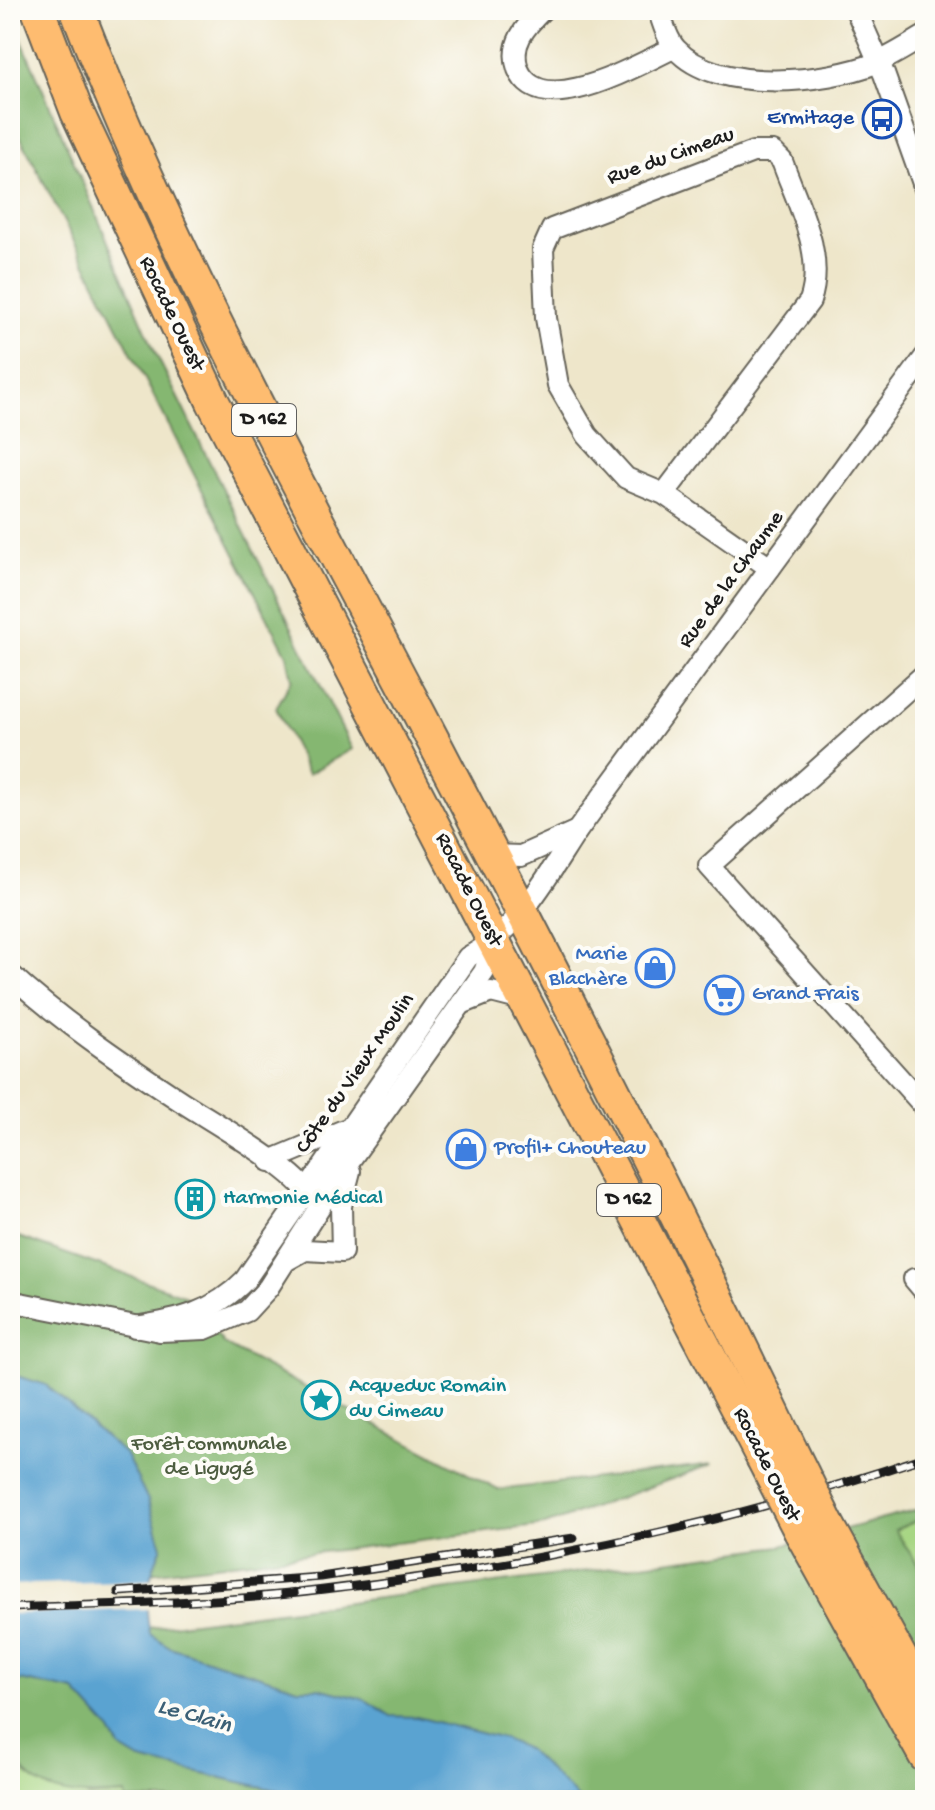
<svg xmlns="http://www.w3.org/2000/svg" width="935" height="1810" viewBox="0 0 935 1810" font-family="'Gochi Hand',sans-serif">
  <rect width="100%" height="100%" fill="#fdfcf7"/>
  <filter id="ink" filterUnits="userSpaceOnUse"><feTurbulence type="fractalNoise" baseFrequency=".0125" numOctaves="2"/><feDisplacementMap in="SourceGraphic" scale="16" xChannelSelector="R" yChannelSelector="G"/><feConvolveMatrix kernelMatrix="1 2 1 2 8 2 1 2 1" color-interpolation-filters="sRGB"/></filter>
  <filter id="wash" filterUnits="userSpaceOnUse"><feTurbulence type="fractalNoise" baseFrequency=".006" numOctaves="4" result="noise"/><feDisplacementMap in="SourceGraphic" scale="32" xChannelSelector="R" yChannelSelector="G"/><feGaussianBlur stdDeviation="1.8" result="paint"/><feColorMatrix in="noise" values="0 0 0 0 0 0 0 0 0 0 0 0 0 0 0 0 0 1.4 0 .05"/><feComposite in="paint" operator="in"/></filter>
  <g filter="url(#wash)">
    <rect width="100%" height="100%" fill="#eee6ca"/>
    <!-- green -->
    <g fill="#a7d683" stroke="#627950" stroke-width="2">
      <polygon points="925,1517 925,1575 894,1530"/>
      <polygon points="10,1745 24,1770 88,1797 125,1794 126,1800 10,1800"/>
    </g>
    <!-- forest -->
    <g fill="#85b771" stroke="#506a46" stroke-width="2">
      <polygon points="10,13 156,354 352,749 308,774 276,708 292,679 287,655 10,117"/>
      <polygon points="10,1234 184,1295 224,1344 498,1490 713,1464 545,1525 150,1573 10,1421"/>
      <path d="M925,1508V1517L895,1530L925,1575V1800H126L125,1794C81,1798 25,1798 10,1745C4,1724 10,1681 10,1658L120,1641L148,1628L781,1546Z"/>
    </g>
    <!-- water -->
    <path fill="#5aa3d1" stroke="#3b6076" stroke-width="2" d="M10,1374L46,1385L126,1455L148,1500L162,1547C148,1578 143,1600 150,1634L170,1647L298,1688H318L364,1699L391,1716L417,1717L504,1739L527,1749L580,1800H321L140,1760L120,1748L111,1731L75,1691L20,1680L10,1684Z"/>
    <!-- pier -->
    <polygon fill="#eee6ca" points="152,1580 149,1609 10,1614 10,1585"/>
  </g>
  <g filter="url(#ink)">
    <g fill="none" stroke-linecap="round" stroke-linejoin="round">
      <!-- street casing -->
      <g stroke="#666359" stroke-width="24">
        <g id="street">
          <path d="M542,10C526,26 509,44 518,69C540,124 641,62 674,48"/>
          <path d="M658,10C663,22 667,40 676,49C716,94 826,83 876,63C893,56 909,45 925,36"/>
          <polyline points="856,10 884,74 925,189"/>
          <path d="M664,494L810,301C826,255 798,205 782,161L773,152H753L552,229L543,249L546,318L558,385L587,435L626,478L664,494L770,568"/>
          <polyline points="925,674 709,866 925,1107"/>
          <polyline points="493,855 521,856 577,831"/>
          <path d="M10,974C59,1019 117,1059 173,1096C205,1118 295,1167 311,1197"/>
          <polyline points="461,1004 491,992 526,1001"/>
          <polyline points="270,1161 344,1130"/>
          <polyline points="287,1260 305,1250 342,1252 341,1206 350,1171"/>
          <polyline points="914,1279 925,1292"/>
          <polyline points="10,1301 160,1331 205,1329 247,1311 268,1288 345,1167 484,972 495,943"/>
          <path d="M135,1327C179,1320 213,1313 245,1280L468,957C519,930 546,878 577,831L925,357"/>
        </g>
      </g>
      <!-- primary casing -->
      <g stroke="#666359" stroke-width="36">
        <g id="primary">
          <polyline points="38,10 77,112 213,402 762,1457"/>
          <path d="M77,10C169,249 293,474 412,700C542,948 670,1197 791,1450"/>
          <polyline points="828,1525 925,1702"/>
          <polyline points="800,1531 925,1756"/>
        </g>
      </g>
      <!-- street -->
      <use href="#street" stroke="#fff" stroke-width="20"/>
      <!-- primary -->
      <use href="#primary" stroke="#febc70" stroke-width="32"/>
      <!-- rail casing -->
      <g stroke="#1c1c1c" stroke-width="9">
        <g id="rail">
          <polyline points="118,1592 321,1577 574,1538"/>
          <path d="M10,1608C114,1604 220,1603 324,1590C527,1566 731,1523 925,1457"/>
        </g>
      </g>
      <!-- rail -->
      <use href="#rail" stroke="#fdfcf7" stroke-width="6" stroke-dasharray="18" stroke-linecap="butt"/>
      <!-- primary-bridge casing -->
      <g stroke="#666359" stroke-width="36" stroke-linecap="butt">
        <g id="primary-bridge">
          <polyline points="791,1450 828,1525"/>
          <polyline points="762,1457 800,1531"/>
        </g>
      </g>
      <!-- primary-bridge -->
      <use href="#primary-bridge" stroke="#febc70" stroke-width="32"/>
    </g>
  </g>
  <!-- icons -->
  <defs>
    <g id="bus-ring" transform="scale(2)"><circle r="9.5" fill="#fdfcf7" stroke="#1a4fb4" stroke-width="1.5"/><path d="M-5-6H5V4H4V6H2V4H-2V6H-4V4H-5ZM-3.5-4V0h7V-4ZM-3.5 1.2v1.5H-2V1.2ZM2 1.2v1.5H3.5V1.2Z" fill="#1a4fb4"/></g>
    <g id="shop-ring" transform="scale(2)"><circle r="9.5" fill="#fdfcf7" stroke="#3f7fe0" stroke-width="1.5"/><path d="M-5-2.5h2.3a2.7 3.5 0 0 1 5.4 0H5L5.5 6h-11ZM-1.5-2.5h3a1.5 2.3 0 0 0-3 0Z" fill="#3f7fe0"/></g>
    <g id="supermarket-ring" transform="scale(2)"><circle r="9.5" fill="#fdfcf7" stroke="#3f7fe0" stroke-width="1.5"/><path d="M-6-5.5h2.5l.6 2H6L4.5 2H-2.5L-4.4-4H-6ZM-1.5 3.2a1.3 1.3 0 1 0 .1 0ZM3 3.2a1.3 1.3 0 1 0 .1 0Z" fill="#3f7fe0"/></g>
    <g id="building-ring" transform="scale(2)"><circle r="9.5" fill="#fdfcf7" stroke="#0f9aa8" stroke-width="1.5"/><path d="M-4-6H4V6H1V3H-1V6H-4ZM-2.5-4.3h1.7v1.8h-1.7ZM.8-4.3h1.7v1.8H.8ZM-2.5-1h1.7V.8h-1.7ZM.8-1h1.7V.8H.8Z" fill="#0f9aa8"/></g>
    <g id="sight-ring" transform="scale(2)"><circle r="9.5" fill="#fdfcf7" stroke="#0f9aa8" stroke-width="1.5"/><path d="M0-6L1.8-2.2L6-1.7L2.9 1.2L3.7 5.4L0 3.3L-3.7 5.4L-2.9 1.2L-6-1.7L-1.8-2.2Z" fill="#0f9aa8"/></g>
  </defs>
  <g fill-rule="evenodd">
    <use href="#bus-ring" x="882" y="119"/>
    <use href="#shop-ring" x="655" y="968"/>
    <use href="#supermarket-ring" x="724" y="995"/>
    <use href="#shop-ring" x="466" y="1149"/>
    <use href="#building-ring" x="195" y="1199"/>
    <use href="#sight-ring" x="321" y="1400"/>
  </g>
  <g text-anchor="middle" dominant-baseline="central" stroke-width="8" stroke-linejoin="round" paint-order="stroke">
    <!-- shield labels -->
    <g fill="#fdfcf7" stroke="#605f5e" stroke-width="2">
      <rect x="232" y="404" width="64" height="32" rx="6"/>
      <rect x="597" y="1184" width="64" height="32" rx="6"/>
    </g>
    <g font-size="20" font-weight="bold" fill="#1c1c1c">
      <text x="264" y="420">D 162</text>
      <text x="629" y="1200">D 162</text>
    </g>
    <!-- transit labels -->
    <g font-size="22" fill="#164399" stroke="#fdfcf7" text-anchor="end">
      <text x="854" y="119">Ermitage</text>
    </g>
    <!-- street labels -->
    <g font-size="22" fill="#1c1c1c" stroke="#fdfcf7">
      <text transform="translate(671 157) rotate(-20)">Rue du Cimeau</text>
      <text transform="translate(171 314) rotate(64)">Rocade Ouest</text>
      <text transform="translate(732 580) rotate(-54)">Rue de la Chaume</text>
      <text transform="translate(468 890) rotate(63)">Rocade Ouest</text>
      <text transform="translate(356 1074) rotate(-55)">Côte du Vieux Moulin</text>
      <text transform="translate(766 1465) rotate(63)">Rocade Ouest</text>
    </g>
    <!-- shop labels -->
    <g font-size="22" fill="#366cbe" stroke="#fdfcf7" text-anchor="start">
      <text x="627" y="955" text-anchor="end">Marie<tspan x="627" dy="25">Blachère</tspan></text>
      <text x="752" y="995">Grand Frais</text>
      <text x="494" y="1149">Profil+ Chouteau</text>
    </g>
    <!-- culture labels -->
    <g font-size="22" fill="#0d838f" stroke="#fdfcf7" text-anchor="start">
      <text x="223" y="1199">Harmonie Médical</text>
      <text x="349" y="1387">Acqueduc Romain<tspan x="349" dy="25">du Cimeau</tspan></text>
    </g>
    <!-- park labels -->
    <g font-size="22" fill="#4d5d40" stroke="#fdfcf7">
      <text x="209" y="1445">Forêt communale<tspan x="209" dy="25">de Ligugé</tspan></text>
    </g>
    <!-- water labels -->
    <g font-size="24" font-style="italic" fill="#3b6076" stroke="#fdfcf7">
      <text transform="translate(194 1717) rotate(16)">Le Clain</text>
    </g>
  </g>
  <!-- margin -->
  <rect width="935" height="1810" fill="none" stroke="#fdfcf7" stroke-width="40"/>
</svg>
